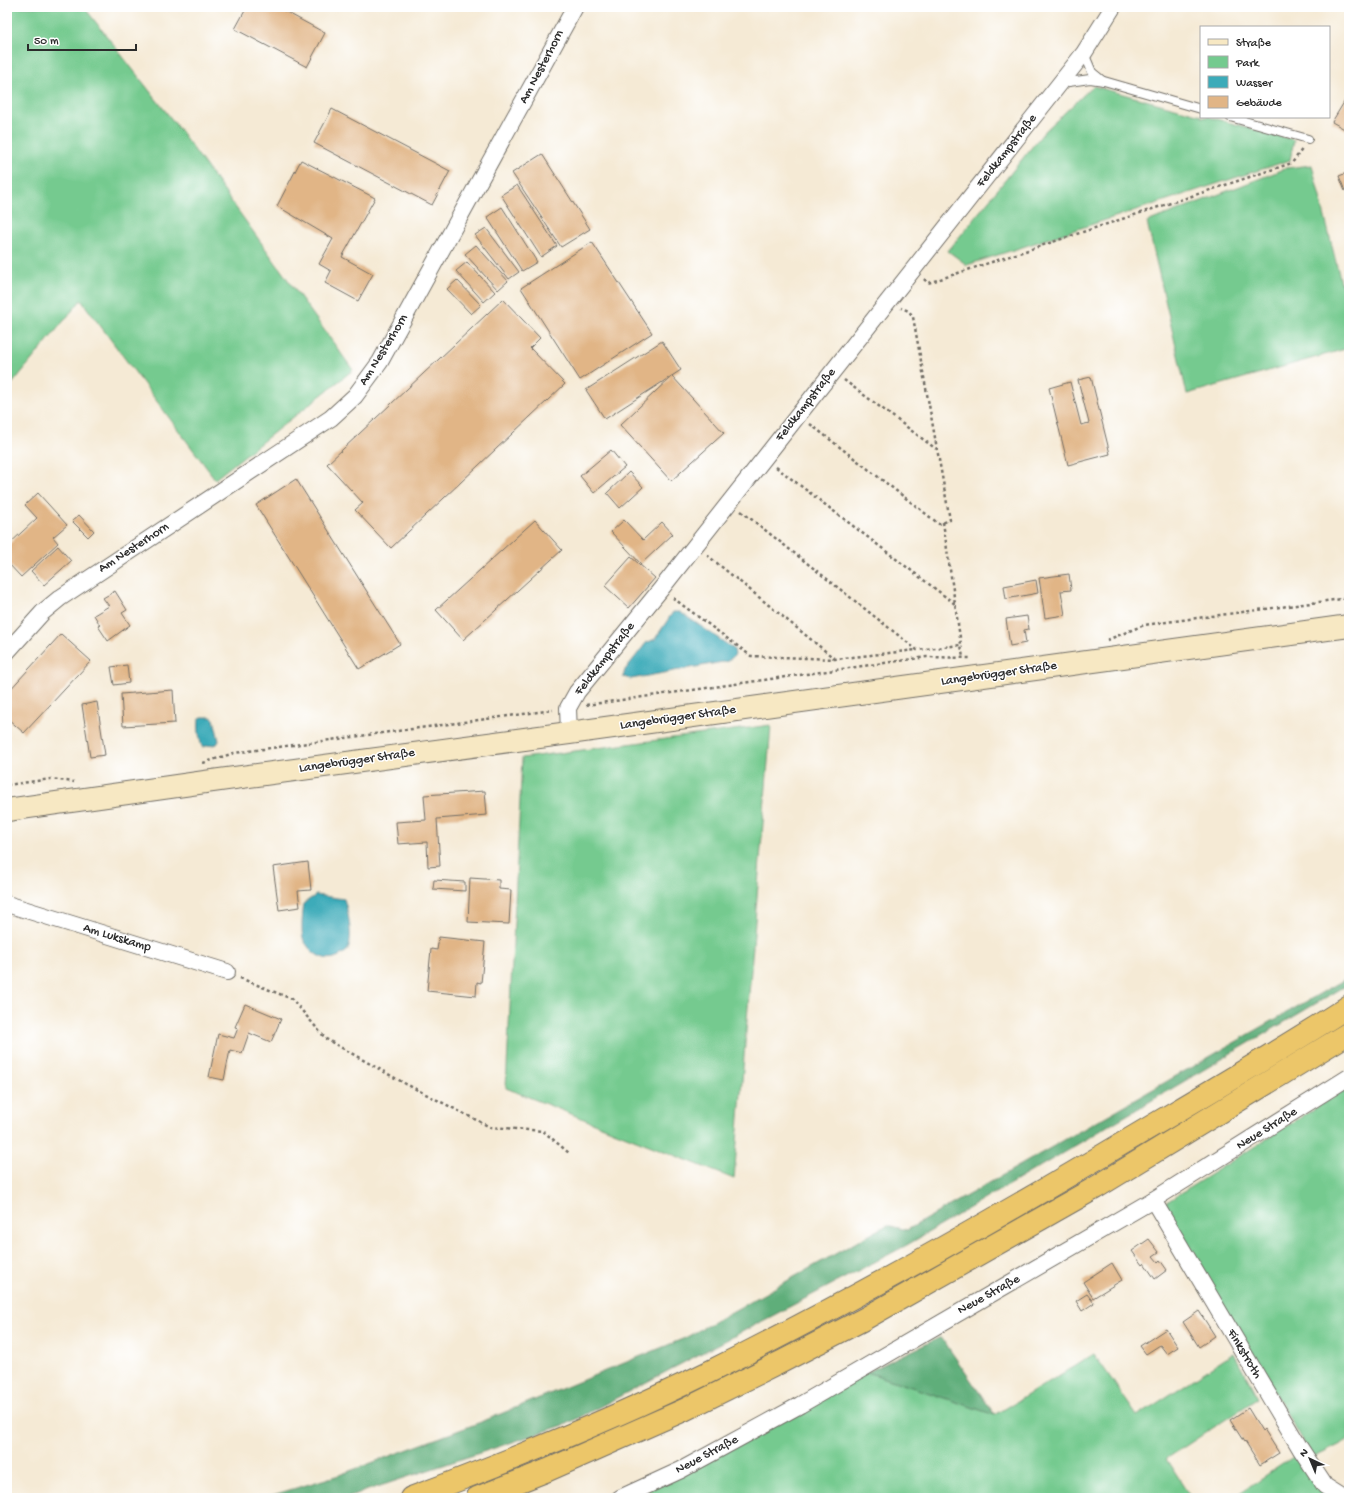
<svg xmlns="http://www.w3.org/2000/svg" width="1356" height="1505" viewBox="0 0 1356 1505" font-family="'Gochi Hand',sans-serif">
  <rect width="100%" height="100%" fill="#fff"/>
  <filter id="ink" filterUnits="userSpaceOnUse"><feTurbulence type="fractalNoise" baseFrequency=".025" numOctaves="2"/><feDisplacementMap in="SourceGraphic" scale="8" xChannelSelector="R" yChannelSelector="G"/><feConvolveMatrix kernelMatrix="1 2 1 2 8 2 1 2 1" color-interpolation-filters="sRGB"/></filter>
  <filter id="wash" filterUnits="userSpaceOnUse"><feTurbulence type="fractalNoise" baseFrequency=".012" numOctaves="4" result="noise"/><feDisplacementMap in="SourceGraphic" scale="16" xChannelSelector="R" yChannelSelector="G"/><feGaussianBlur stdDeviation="0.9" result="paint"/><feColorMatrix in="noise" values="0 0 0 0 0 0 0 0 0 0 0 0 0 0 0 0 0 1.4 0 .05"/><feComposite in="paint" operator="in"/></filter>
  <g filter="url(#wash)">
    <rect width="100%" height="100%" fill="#f5ead5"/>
    <!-- green -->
    <g fill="#74ca8f" stroke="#507a5d">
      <polygon points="7,7 84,7 177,126 353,370 215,479 81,300 7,390"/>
      <polygon points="1093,86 1201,115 1201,117 1209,117 1294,140 1290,160 967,265 948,251 1044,132"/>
      <polygon points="1312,165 1349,315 1349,348 1187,394 1147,222 1287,168"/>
      <polygon points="771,725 734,1179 506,1088 522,758"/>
      <polygon points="1349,1087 1349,1440 1313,1458 1162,1205"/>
      <polygon points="1234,1353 1258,1398 1166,1459 1191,1498 633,1498 867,1372 995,1415 1094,1354 1137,1416"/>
      <polygon points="1296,1455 1336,1498 1232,1498"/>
    </g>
    <!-- forest -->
    <g fill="#5fae7a" stroke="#456c52">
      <polygon points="1349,977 1349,984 907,1245 567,1424 344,1498 263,1498 339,1475 481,1422 685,1338 887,1225 907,1230"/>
      <polygon points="941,1337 995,1415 867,1372"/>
    </g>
    <!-- water -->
    <g fill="#3cabb9" stroke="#346b72">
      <polygon points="673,612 680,612 734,649 735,655 728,661 631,679 623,677 625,670 646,643 655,639"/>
      <path d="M202,717H211L214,719L219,741L217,744L202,747C199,738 198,728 199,719Z"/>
      <path d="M316,895L344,899C348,911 354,939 347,951C345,953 342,954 339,956C328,962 317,957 309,948C308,946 305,943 304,941C300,932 303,912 304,903Z"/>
    </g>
    <g id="blocks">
      <!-- building -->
      <g fill="#e1b586">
        <polygon points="247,7 277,7 325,33 307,67 235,29"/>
        <polygon points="1349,94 1349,129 1348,131 1332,122"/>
        <polygon points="332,109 450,171 432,205 314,143"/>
        <polygon points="542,154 590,229 561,247 512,173"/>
        <polygon points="301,160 375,198 342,257 373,274 358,301 325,283 331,271 319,264 333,239 277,206"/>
        <polygon points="1349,172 1349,189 1345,191 1339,176"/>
        <polygon points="517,185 557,246 541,257 501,195"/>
        <polygon points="502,207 537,262 522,271 487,217"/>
        <polygon points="486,228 519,272 509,279 475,235"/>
        <polygon points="592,242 652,333 580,380 521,288"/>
        <polygon points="476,245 508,281 498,290 465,254"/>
        <polygon points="467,262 495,292 484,302 456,271"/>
        <polygon points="457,280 481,305 471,314 447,289"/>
        <polygon points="503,299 540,338 530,348 565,384 391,548 355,510 363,503 327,464"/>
        <polygon points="662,341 681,370 605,419 586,390"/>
        <polygon points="672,376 724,433 671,481 620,425"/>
        <polygon points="1091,377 1110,454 1068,465 1049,388 1070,382 1081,425 1089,423 1078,380"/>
        <polygon points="611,450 625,467 594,493 580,476"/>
        <polygon points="629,472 643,487 620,508 607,493"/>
        <polygon points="296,479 400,644 359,669 256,505"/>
        <polygon points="38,493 67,525 53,537 58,543 21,577 7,562 7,546 37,518 25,505"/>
        <polygon points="79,515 94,531 88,537 72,521"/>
        <polygon points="535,520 562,550 463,640 436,610"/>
        <polygon points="624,520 643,540 662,522 673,534 641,564 611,532"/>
        <polygon points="58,546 71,561 44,585 31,571"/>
        <polygon points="631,557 655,578 629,608 605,586"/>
        <polygon points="1069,574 1071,590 1061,591 1065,615 1045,618 1039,578"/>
        <polygon points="1036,580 1038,593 1006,599 1004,586"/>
        <polygon points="115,591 127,610 122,613 130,625 108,641 98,626 100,625 94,615 109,606 103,598"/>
        <polygon points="1027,616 1029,629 1024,630 1026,643 1010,646 1006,619"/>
        <polygon points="61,634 91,661 24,733 7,718 7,693"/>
        <polygon points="127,665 129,683 114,685 111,667"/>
        <polygon points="173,690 175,723 123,726 121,694"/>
        <polygon points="97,702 105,755 90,757 82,705"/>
        <polygon points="485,791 487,815 437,819 440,866 428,867 427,842 398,844 396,822 426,820 424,795"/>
        <polygon points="308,862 311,890 298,891 300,907 279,910 273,867"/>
        <polygon points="470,878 499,880 499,889 511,890 509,924 468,922"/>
        <polygon points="434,880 465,882 465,891 433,889"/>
        <polygon points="439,937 485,942 481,983 477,982 476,996 427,991 431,949 437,950"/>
        <polygon points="245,1004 281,1019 271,1042 249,1033 242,1053 230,1050 224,1080 209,1077 218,1034 234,1038 238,1028 235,1027"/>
        <polygon points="1149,1239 1159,1252 1153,1256 1158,1262 1160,1260 1167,1270 1155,1279 1144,1263 1142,1265 1132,1251"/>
        <polygon points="1112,1263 1122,1280 1093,1298 1083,1282"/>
        <polygon points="1087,1294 1094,1303 1082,1311 1076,1301"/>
        <polygon points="1199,1311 1215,1336 1199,1347 1183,1322"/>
        <polygon points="1166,1329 1178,1347 1167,1354 1160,1345 1146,1354 1140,1346"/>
        <polygon points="1248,1408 1262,1431 1264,1429 1279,1453 1260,1465 1245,1441 1244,1442 1230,1420"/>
      </g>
    </g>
  </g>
  <g filter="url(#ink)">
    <use href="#blocks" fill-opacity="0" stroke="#726e66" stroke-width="1"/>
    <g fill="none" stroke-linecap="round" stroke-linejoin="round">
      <!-- lane casing -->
      <g stroke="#726e66" stroke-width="10">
        <g id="lane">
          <polyline points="1084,53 1092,72 1103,81"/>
          <polyline points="1062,83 1090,79 1104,81 1201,109"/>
          <polyline points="1230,117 1308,139"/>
        </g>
      </g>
      <!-- street casing -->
      <g stroke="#726e66" stroke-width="18">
        <g id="street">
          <polyline points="7,652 43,612 60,598 331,418 355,396 380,362 575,7"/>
          <polyline points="569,733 568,708 577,692 661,589 1084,53 1113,7"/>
          <polyline points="7,904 227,972"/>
          <polyline points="1153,1200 1300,1448 1325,1486 1344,1498"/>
          <polyline points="620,1498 681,1470 800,1405 1153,1200 1349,1077"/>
        </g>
      </g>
      <!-- secondary casing -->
      <g stroke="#726e66" stroke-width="24">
        <polyline id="secondary" points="7,810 205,782 569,733 1349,626"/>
      </g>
      <!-- highway casing -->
      <g stroke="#726e66" stroke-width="24">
        <g id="highway">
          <path d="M411,1498C512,1460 614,1419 711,1371C854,1300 993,1221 1130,1139C1204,1095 1278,1052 1349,1006"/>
          <polyline points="477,1498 548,1470 684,1410 783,1361 864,1319 1095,1188 1349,1033"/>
        </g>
      </g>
      <!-- path -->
      <g stroke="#726e66" stroke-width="2.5" stroke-dasharray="3 3" stroke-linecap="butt">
        <polyline points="924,279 928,283 1292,163 1303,148"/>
        <polyline points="844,380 936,449"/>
        <polyline points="810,424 939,524 950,520 913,317 909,311 901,308"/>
        <polyline points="776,467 955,604"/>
        <polyline points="741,511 917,650 961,645"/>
        <polyline points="943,522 963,658"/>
        <polyline points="707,555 835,659"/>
        <polyline points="673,598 751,656 835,659 916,650"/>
        <polyline points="1107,640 1144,625 1349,598"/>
        <polyline points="586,705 927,657 971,658"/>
        <polyline points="203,763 234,753 553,710"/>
        <polyline points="7,785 51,779 74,782"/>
        <polyline points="240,978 292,999 326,1039 404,1083 490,1127 543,1131 569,1153"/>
      </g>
      <!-- lane -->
      <use href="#lane" stroke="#fff" stroke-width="8"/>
      <!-- street -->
      <use href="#street" stroke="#fff" stroke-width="16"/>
      <!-- secondary -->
      <use href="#secondary" stroke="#f7e8c3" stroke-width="22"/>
      <!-- highway -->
      <use href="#highway" stroke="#ecc669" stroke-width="22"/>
    </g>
  </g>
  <g text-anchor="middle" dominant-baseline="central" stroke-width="3" stroke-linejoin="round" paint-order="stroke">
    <!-- street labels -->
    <g font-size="13" fill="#2b2b2b" stroke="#fff">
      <text transform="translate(542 67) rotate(-62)">Am Nesterhorn</text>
      <text transform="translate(1007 151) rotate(-52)">Feldkampstraße</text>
      <text transform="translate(384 350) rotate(-58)">Am Nesterhorn</text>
      <text transform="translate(806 405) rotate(-52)">Feldkampstraße</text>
      <text transform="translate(134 548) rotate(-33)">Am Nesterhorn</text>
      <text transform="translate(605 659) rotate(-52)">Feldkampstraße</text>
      <text transform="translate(999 674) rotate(-8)">Langebrügger Straße</text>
      <text transform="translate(678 718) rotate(-8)">Langebrügger Straße</text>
      <text transform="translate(357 761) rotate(-8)">Langebrügger Straße</text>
      <text transform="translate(117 938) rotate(17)">Am Lukskamp</text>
      <text transform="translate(1267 1129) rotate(-32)">Neue Straße</text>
      <text transform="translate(989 1295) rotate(-29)">Neue Straße</text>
      <text transform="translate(1244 1354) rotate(59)">Finkstroth</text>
      <text transform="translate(707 1455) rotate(-28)">Neue Straße</text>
    </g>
  </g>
  <!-- margin -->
  <rect width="1356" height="1505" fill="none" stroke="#fff" stroke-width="24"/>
  <!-- legend -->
  <rect x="1200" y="26" width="130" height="92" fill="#ffffff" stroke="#aaaaaa"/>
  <rect x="1208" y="39" width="20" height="6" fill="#f7e8c3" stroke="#aaaaaa"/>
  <text x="1236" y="46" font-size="12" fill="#2b2b2b">Straße</text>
  <rect x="1208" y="56" width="20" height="12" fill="#74ca8f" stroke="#aaaaaa"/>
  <text x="1236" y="66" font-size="12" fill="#2b2b2b">Park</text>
  <rect x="1208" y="76" width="20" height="12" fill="#3cabb9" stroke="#aaaaaa"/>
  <text x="1236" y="86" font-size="12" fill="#2b2b2b">Wasser</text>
  <rect x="1208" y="96" width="20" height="12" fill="#e1b586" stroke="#aaaaaa"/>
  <text x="1236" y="106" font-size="12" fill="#2b2b2b">Gebäude</text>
  <!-- north arrow -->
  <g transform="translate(1310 1459) rotate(316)" stroke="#ffffff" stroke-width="3" paint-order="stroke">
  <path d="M0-3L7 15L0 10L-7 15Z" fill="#2b2b2b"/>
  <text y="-6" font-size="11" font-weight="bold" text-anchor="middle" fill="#2b2b2b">N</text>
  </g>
  <!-- scale -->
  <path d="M28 44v6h108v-6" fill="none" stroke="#2b2b2b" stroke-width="2"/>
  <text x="34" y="44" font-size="12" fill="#2b2b2b" stroke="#ffffff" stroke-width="3" paint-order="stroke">50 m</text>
</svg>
